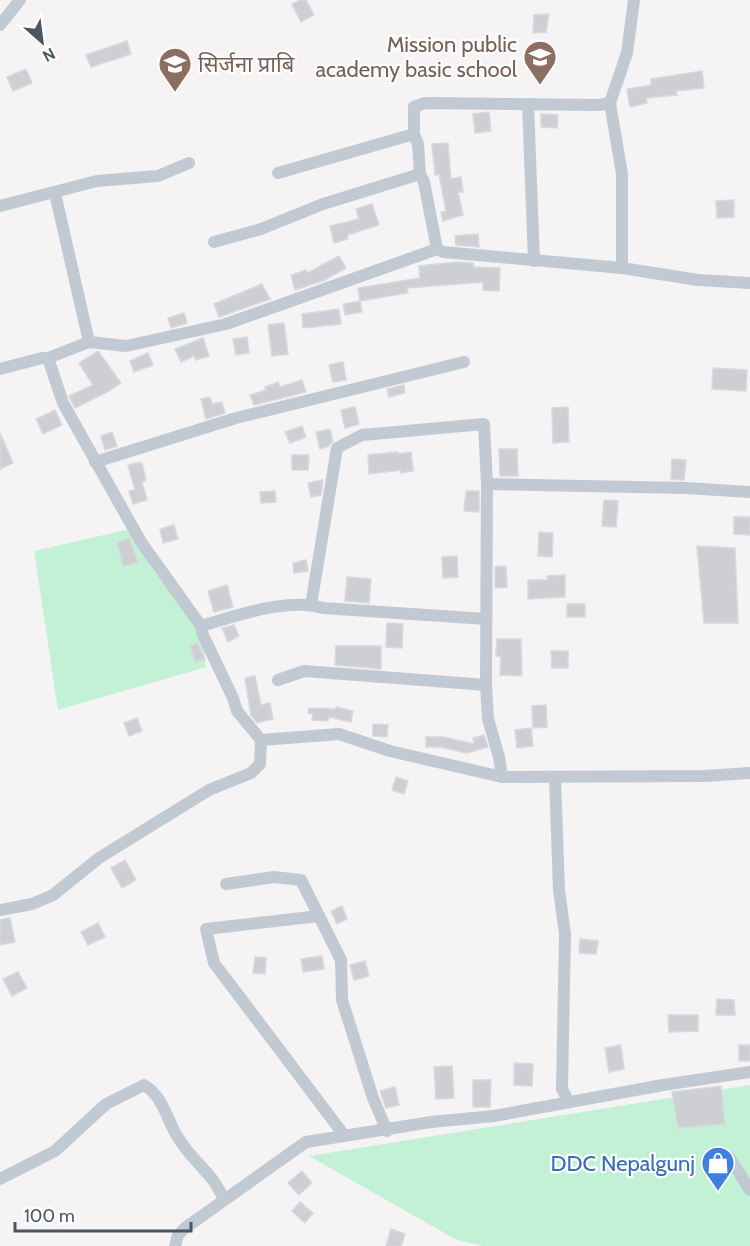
<svg xmlns="http://www.w3.org/2000/svg" width="750" height="1246" viewBox="0 0 750 1246" font-family="Cabin,'Noto Sans Devanagari',sans-serif">
  <rect width="100%" height="100%" fill="#f5f3f3"/>
  <!-- green -->
  <g fill="#c3f1d5">
    <polygon points="126,530 134,536 153,570 203,635 206,667 58,710 34,551"/>
    <polygon points="750,1085 750,1246 483,1246 455,1239 309,1156"/>
  </g>
  <!-- building -->
  <g fill="#cdcfd5" stroke="#d7d9de" stroke-width="1.5">
    <polygon points="300,0 306,0 314,15 301,22 292,4"/>
    <polygon points="549,14 546,32 533,33 534,15"/>
    <polygon points="127,41 131,54 91,67 86,55"/>
    <polygon points="26,69 32,83 13,91 7,77"/>
    <polygon points="702,71 704,88 676,91 677,95 646,98 647,103 630,107 627,89 651,85 651,79"/>
    <polygon points="489,112 491,131 475,133 473,114"/>
    <polygon points="541,114 558,115 557,128 541,127"/>
    <polygon points="448,143 451,179 461,177 463,192 458,192 463,215 443,221 441,212 446,211 439,174 435,175 432,144"/>
    <polygon points="734,200 734,217 717,218 716,201"/>
    <polygon points="372,204 379,225 347,235 348,239 334,243 330,226 359,219 356,209"/>
    <polygon points="478,234 479,247 456,245 455,236"/>
    <polygon points="339,256 346,268 325,280 295,290 291,275 306,270 307,273"/>
    <polygon points="457,262 473,263 474,267 500,268 499,291 483,290 483,282 407,288 408,293 360,301 358,288 420,278 419,266"/>
    <polygon points="262,284 270,299 219,317 214,304"/>
    <polygon points="360,301 362,312 345,315 343,304"/>
    <polygon points="339,309 341,324 303,328 302,314"/>
    <polygon points="184,313 187,323 171,328 168,318"/>
    <polygon points="284,323 288,354 272,356 268,325"/>
    <polygon points="247,337 249,353 236,355 233,339"/>
    <polygon points="203,338 209,356 196,360 194,356 181,362 175,349"/>
    <polygon points="98,351 121,383 107,392 75,408 69,396 93,385 79,363"/>
    <polygon points="148,353 153,365 134,372 130,361"/>
    <polygon points="343,362 346,380 333,382 329,365"/>
    <polygon points="713,368 747,370 746,391 712,389"/>
    <polygon points="302,380 306,392 254,405 250,395 266,390 265,387 278,382 280,387"/>
    <polygon points="404,385 405,393 389,397 387,389"/>
    <polygon points="210,397 212,404 222,402 225,413 206,419 201,399"/>
    <polygon points="355,407 359,424 345,428 341,410"/>
    <polygon points="568,407 569,442 553,443 552,408"/>
    <polygon points="55,410 62,425 43,434 36,419"/>
    <polygon points="302,426 306,437 290,443 285,432"/>
    <polygon points="330,429 333,441 329,446 320,449 316,432"/>
    <polygon points="112,432 117,446 105,450 101,436"/>
    <polygon points="0,433 13,463 0,469"/>
    <polygon points="499,449 517,449 518,476 500,476"/>
    <polygon points="398,452 398,454 411,452 413,471 401,473 401,470 369,474 368,455"/>
    <polygon points="292,455 309,455 308,470 292,470"/>
    <polygon points="672,459 686,460 684,480 671,479"/>
    <polygon points="136,463 142,463 146,480 142,482 147,500 133,504 129,491 135,490 128,465"/>
    <polygon points="323,480 321,495 311,497 308,483"/>
    <polygon points="275,491 276,502 261,503 260,492"/>
    <polygon points="466,491 479,491 479,512 464,511"/>
    <polygon points="604,500 618,501 616,527 602,526"/>
    <polygon points="734,517 750,517 750,535 734,534"/>
    <polygon points="174,525 178,539 163,543 160,529"/>
    <polygon points="539,532 553,533 552,557 538,556"/>
    <polygon points="129,538 138,562 123,566 117,542"/>
    <polygon points="697,546 735,548 738,623 704,623"/>
    <polygon points="457,556 458,577 443,578 442,557"/>
    <polygon points="306,560 308,571 294,573 293,563"/>
    <polygon points="506,566 507,587 495,588 495,567"/>
    <polygon points="565,575 565,597 528,599 528,580 548,580 547,576"/>
    <polygon points="347,577 371,579 369,603 345,601"/>
    <polygon points="227,585 233,607 214,612 208,591"/>
    <rect x="567" y="604" width="18" height="13"/>
    <polygon points="387,623 403,624 402,648 386,647"/>
    <polygon points="234,625 239,636 228,642 222,628"/>
    <polygon points="497,639 521,639 522,676 500,675 501,656 496,656"/>
    <polygon points="198,643 205,659 195,662 190,646"/>
    <polygon points="336,646 381,646 381,669 335,665"/>
    <polygon points="551,651 568,651 568,668 552,668"/>
    <polygon points="255,676 261,705 270,703 273,719 257,723 251,715 245,678"/>
    <polygon points="546,705 547,727 533,728 532,706"/>
    <polygon points="336,707 353,711 351,722 329,717 328,721 312,720 313,714 308,713 309,708 336,709"/>
    <polygon points="137,718 142,731 129,736 124,723"/>
    <polygon points="373,724 388,725 387,737 373,736"/>
    <polygon points="531,728 533,746 517,748 515,730"/>
    <polygon points="484,735 488,747 467,753 440,747 426,747 426,737 443,737 474,744 473,738"/>
    <polygon points="396,777 408,781 404,794 392,790"/>
    <polygon points="125,860 136,880 122,888 111,868"/>
    <polygon points="342,906 347,919 337,924 331,911"/>
    <polygon points="10,918 15,942 0,945 0,920"/>
    <polygon points="98,923 105,937 88,945 81,932"/>
    <polygon points="580,939 598,941 596,954 579,953"/>
    <polygon points="322,956 324,969 303,972 301,959"/>
    <polygon points="255,957 266,958 265,974 253,973"/>
    <polygon points="365,961 369,976 354,980 350,965"/>
    <polygon points="18,972 27,988 12,996 3,979"/>
    <polygon points="717,999 734,1000 735,1015 716,1015"/>
    <polygon points="668,1015 698,1015 698,1031 669,1032"/>
    <polygon points="621,1045 624,1069 609,1072 605,1048"/>
    <rect x="739" y="1045" width="11" height="16"/>
    <polygon points="514,1063 533,1064 532,1086 514,1085"/>
    <polygon points="452,1066 454,1098 436,1099 434,1067"/>
    <polygon points="473,1080 491,1080 490,1107 473,1107"/>
    <polygon points="721,1086 725,1124 678,1128 672,1092"/>
    <polygon points="395,1087 399,1105 386,1108 380,1091"/>
    <polygon points="302,1171 312,1183 299,1195 288,1183"/>
    <polygon points="300,1202 313,1213 305,1223 292,1211"/>
    <polygon points="391,1229 405,1234 401,1246 386,1246"/>
  </g>
  <g fill="none" stroke-linecap="round" stroke-linejoin="round">
    <!-- minor -->
    <g stroke="#c1cad2" stroke-width="12">
      <polyline points="0,25 20,0"/>
      <polyline points="528,104 534,261"/>
      <polyline points="278,173 414,134"/>
      <polyline points="55,193 89,342"/>
      <polyline points="0,206 97,181 158,176 189,163"/>
      <polyline points="214,242 261,229 323,204 420,174"/>
      <polyline points="437,249 424,182 420,174 418,144 414,134 414,107 425,103 599,105 610,103"/>
      <polyline points="622,268 622,174 610,103 627,53 634,0"/>
      <polyline points="48,358 63,403 141,542 201,626 203,635 233,698 237,711 261,740 339,734 390,751 502,777 499,757 488,719 486,685 487,484 484,424 362,435 337,448 311,605"/>
      <polyline points="0,369 42,358 48,358 89,342 126,346 226,324 437,249 443,252 622,268 698,280 750,283"/>
      <polyline points="95,462 236,418 464,362"/>
      <polyline points="487,484 686,488 750,492"/>
      <path d="M201,626C235,616 289,597 323,608L486,619"/>
      <polyline points="278,680 304,671 486,685"/>
      <polyline points="502,777 704,776 750,773"/>
      <polyline points="555,778 559,890 565,934 562,1089 569,1102"/>
      <polyline points="226,884 274,877 301,880 341,960 342,1000 373,1098 387,1131"/>
      <polyline points="0,910 32,904 53,895 99,858 209,790 251,773 260,764 261,740"/>
      <polyline points="319,916 206,929 214,963 344,1135"/>
      <polyline points="729,1157 750,1190"/>
      <path d="M0,1179L55,1151L106,1104L144,1085C165,1098 166,1120 179,1139C188,1154 201,1165 212,1179C217,1185 220,1192 224,1199"/>
      <polyline points="175,1246 178,1235 185,1228 306,1142 431,1122 494,1116 663,1085 750,1072"/>
    </g>
  </g>
  <!-- icons -->
  <defs>
    <g id="school-pin" transform="scale(1.725)"><path d="M0 17L-7.5 6A9.5 9.5 0 1 1 7.5 6Z" fill="#8d6e63" stroke="#fff"/><path d="M0-5L7-2L0 1L-7-2ZM-4 1L0 2.5L4 1V4Q0 6-4 4Z" fill="#fff"/></g>
    <g id="shop-pin" transform="scale(1.725)"><path d="M0 17L-7.5 6A9.5 9.5 0 1 1 7.5 6Z" fill="#3f7fe0" stroke="#fff"/><path d="M-5-2.5h2.3a2.7 3.5 0 0 1 5.4 0H5L5.5 6h-11ZM-1.5-2.5h3a1.5 2.3 0 0 0-3 0Z" fill="#fff"/></g>
  </defs>
  <g fill-rule="evenodd">
    <use href="#school-pin" x="540" y="57"/>
    <use href="#school-pin" x="175" y="64"/>
    <use href="#shop-pin" x="718" y="1163"/>
  </g>
  <g text-anchor="middle" dominant-baseline="central" stroke-width="4.5" stroke-linejoin="round" paint-order="stroke">
    <!-- education labels -->
    <g font-size="22" fill="#785e54" stroke="#fff" text-anchor="end">
      <text x="517" y="44">Mission public<tspan x="517" dy="25">academy basic school</tspan></text>
      <text x="198" y="64" text-anchor="start">सिर्जना प्राबि</text>
    </g>
    <!-- shop labels -->
    <g font-size="22" fill="#366cbe" stroke="#fff" text-anchor="end">
      <text x="695" y="1163">DDC Nepalgunj</text>
    </g>
  </g>
  <!-- north arrow -->
  <g transform="translate(42 42) rotate(152)" stroke="#ffffff" stroke-width="4.5" paint-order="stroke">
  <path d="M0-4.5L10 22L0 15L-10 22Z" fill="#4a5661"/>
  <text y="-9" font-size="16" font-weight="bold" text-anchor="middle" fill="#4a5661">N</text>
  </g>
  <!-- scale -->
  <path d="M15 1222v9h176v-9" fill="none" stroke="#4a5661" stroke-width="3"/>
  <text x="24" y="1222" font-size="18" fill="#4a5661" stroke="#ffffff" stroke-width="4.5" paint-order="stroke">100 m</text>
</svg>
